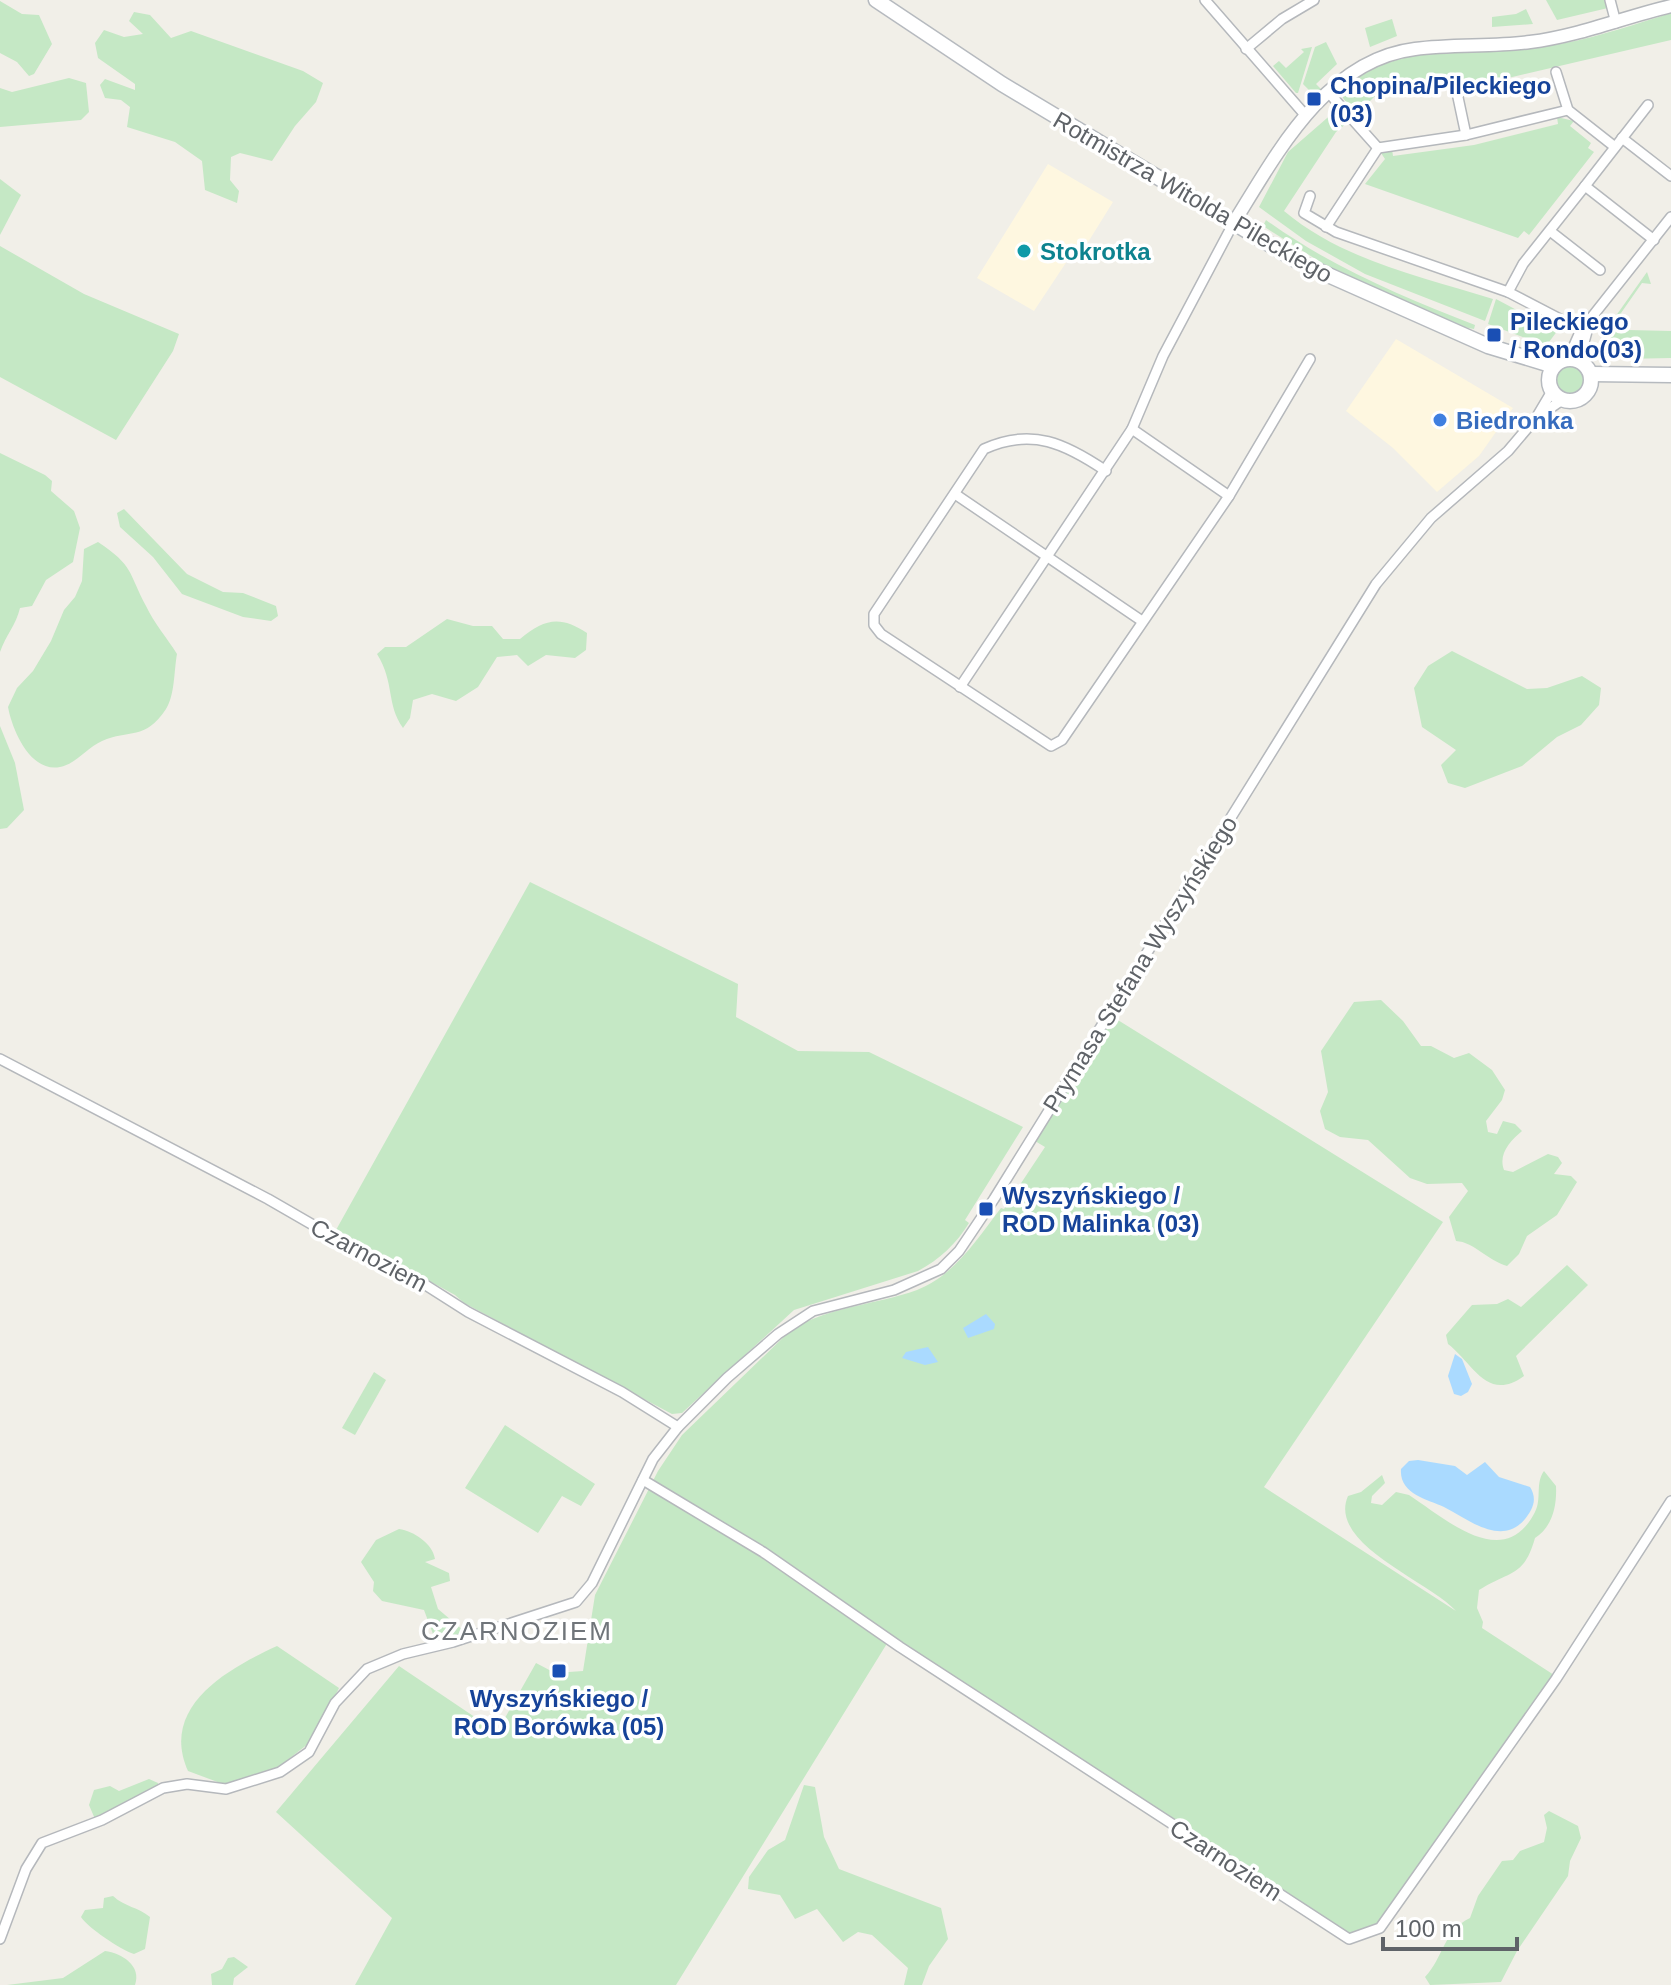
<svg xmlns="http://www.w3.org/2000/svg" width="1671" height="1985" viewBox="0 0 1671 1985" font-family="Arial,sans-serif">
  <rect width="100%" height="100%" fill="#f1efe8"/>
  <!-- commercial -->
  <g fill="#fef7e0">
    <polygon points="1048,164 1113,202 1085,247 1075,249 1034,311 977,278"/>
    <polygon points="1396,339 1513,408 1479,456 1437,492 1393,448 1346,411"/>
  </g>
  <!-- green -->
  <g fill="#c5e8c5">
    <polygon points="1546,0 1607,0 1608,8 1557,20"/>
    <polygon points="0,1 22,14 39,15 52,44 34,74 29,76 17,62 0,53"/>
    <polygon points="1526,9 1533,24 1492,27 1492,17 1516,14"/>
    <polygon points="134,12 150,15 171,38 191,31 303,71 323,83 316,102 295,126 272,161 240,153 231,157 230,180 239,191 237,203 205,190 202,161 175,142 127,127 130,107 121,100 105,98 100,85 105,79 135,90 135,84 98,58 95,43 104,30 124,37 143,34 129,21"/>
    <path d="M1671,13V40L1491,82H1451L1386,92L1374,97L1356,115L1343,98V92C1391,36 1499,56 1565,43C1601,36 1636,24 1671,13Z"/>
    <polygon points="1392,19 1397,36 1370,47 1365,28"/>
    <polygon points="1326,42 1337,64 1316,84 1321,89 1316,97 1303,84 1315,47"/>
    <polygon points="1312,47 1298,93 1296,93 1273,66 1279,61 1286,68 1304,52 1301,49"/>
    <polygon points="69,78 86,83 89,112 81,120 0,127 0,88 12,92"/>
    <path d="M1334,112L1348,122L1336,132L1284,211C1344,261 1420,276 1493,299L1485,321L1365,274L1306,241L1259,207L1288,152Z"/>
    <polygon points="1557,117 1574,121 1570,126 1591,143 1588,148 1594,152 1529,235 1524,231 1518,238 1365,184 1385,159 1381,153 1392,149 1393,156 1474,145 1558,124"/>
    <polygon points="0,179 21,195 0,235"/>
    <path d="M1266,220C1331,267 1401,296 1475,325L1474,329L1458,326L1333,270L1263,226Z"/>
    <polygon points="0,246 84,294 179,334 173,351 116,440 0,377"/>
    <polygon points="1647,272 1651,284 1642,283 1621,313 1626,317 1628,330 1671,331 1671,358 1622,359 1601,350 1608,327"/>
    <polygon points="1496,299 1547,326 1561,326 1549,342 1541,344 1488,324"/>
    <circle cx="1571" cy="380" r="14"/>
    <path d="M0,453L45,475L52,481L51,491L74,511L80,528L73,562L46,580L32,606L20,608C16,625 6,635 0,652Z"/>
    <polygon points="124,509 187,574 223,592 243,593 276,606 278,616 271,621 243,617 182,594 153,557 120,527 117,513"/>
    <path d="M98,542C134,566 128,572 146,606C154,623 167,638 177,654C174,670 175,695 166,709C145,741 129,729 102,741C88,747 76,764 60,767C30,773 12,729 8,707L17,688L33,671L51,641L64,610L75,597L82,581L84,549Z"/>
    <path d="M447,619L473,626H492L503,639H520C544,619 560,615 587,633L586,650L575,658L546,655L528,666L517,655L497,657L478,687L456,701L432,694L413,700L410,718L403,728C386,704 395,683 377,654L385,647H406Z"/>
    <polygon points="1452,651 1527,689 1547,688 1582,676 1601,688 1599,705 1581,725 1557,737 1522,766 1465,788 1448,783 1441,765 1456,750 1422,727 1414,688 1428,666"/>
    <polygon points="0,726 15,763 24,810 7,828 0,829"/>
    <path d="M530,882L738,984L736,1017L798,1051L869,1052L1023,1127L965,1220L969,1223C957,1243 939,1260 918,1271L794,1310L682,1413L672,1414L464,1303L455,1295L336,1230Z"/>
    <path d="M1381,1000L1403,1021L1421,1046H1431L1454,1058L1469,1053L1492,1070L1505,1090L1502,1100L1486,1121L1488,1132L1497,1134L1503,1121L1515,1124L1522,1131C1510,1141 1498,1154 1504,1170L1513,1172L1548,1154L1558,1157L1562,1163L1554,1174L1571,1176L1577,1182L1557,1215L1527,1236L1519,1254L1507,1266C1487,1260 1474,1242 1456,1241L1449,1217L1468,1191L1462,1183L1427,1184L1410,1178L1368,1140L1340,1137L1325,1129L1320,1111L1328,1092L1321,1051L1354,1002Z"/>
    <path d="M1113,1017L1443,1222L1264,1487L1456,1611C1429,1581 1327,1544 1348,1496L1361,1492L1382,1475L1385,1483L1372,1496L1371,1503L1382,1505L1396,1492L1409,1495C1446,1519 1504,1573 1535,1512C1542,1499 1535,1483 1544,1471L1556,1486C1557,1507 1552,1527 1535,1538C1524,1577 1511,1570 1479,1590L1477,1608L1483,1622L1482,1628L1554,1675L1382,1919L1374,1927L1348,1933L891,1637L676,1985H355L392,1918L276,1812L399,1666L497,1732L536,1663L555,1673L583,1671L595,1595L658,1471L682,1435L792,1329C832,1306 875,1305 917,1290C955,1275 977,1239 1001,1208L1004,1209L1045,1147L1035,1141Z"/>
    <path d="M1567,1265L1588,1285L1516,1356L1524,1376C1487,1403 1473,1363 1448,1344L1446,1335L1472,1305L1497,1304L1508,1299L1521,1307Z"/>
    <polygon points="374,1372 386,1380 355,1435 342,1428"/>
    <polygon points="505,1425 595,1484 581,1506 562,1496 538,1533 465,1488"/>
    <path d="M399,1529C414,1531 433,1544 435,1559L425,1562L449,1573L450,1581L431,1587L438,1609L464,1631L453,1638L433,1634L424,1610L382,1601L373,1591L374,1582L361,1562L376,1540Z"/>
    <path d="M277,1646L339,1688L313,1740L276,1769L223,1784L188,1771C159,1706 229,1668 277,1646Z"/>
    <polygon points="149,1779 158,1783 158,1787 95,1819 89,1805 94,1790 110,1786 119,1791"/>
    <polygon points="804,1785 815,1787 824,1837 839,1869 941,1908 948,1939 929,1966 922,1985 904,1985 908,1968 872,1935 858,1932 843,1942 817,1909 795,1919 780,1895 748,1889 749,1877 768,1850 785,1840"/>
    <path d="M1549,1811L1578,1826L1581,1838L1570,1861L1568,1876L1517,1951L1501,1982L1430,1985L1425,1977C1444,1957 1443,1931 1470,1918L1478,1896L1502,1861L1513,1860L1520,1851L1544,1842L1547,1828L1544,1815Z"/>
    <path d="M113,1896C125,1907 138,1907 150,1917L145,1949L134,1954C121,1950 87,1927 81,1917L85,1910L103,1908L104,1898Z"/>
    <path d="M105,1951C122,1953 142,1966 135,1985H7L63,1978Z"/>
    <polygon points="234,1957 248,1967 234,1978 233,1985 212,1985 211,1974 222,1969 228,1958"/>
  </g>
  <!-- water -->
  <g fill="#aadaff">
    <polygon points="986,1314 995,1324 994,1329 968,1338 963,1328"/>
    <polygon points="928,1347 938,1362 925,1365 902,1358 906,1352"/>
    <polygon points="1455,1354 1462,1359 1472,1384 1468,1392 1461,1396 1454,1394 1448,1376"/>
    <path d="M1418,1460L1455,1466L1467,1475L1485,1462L1499,1477L1530,1487C1535,1495 1535,1502 1531,1510C1508,1552 1471,1521 1444,1507C1427,1499 1399,1494 1401,1469L1409,1461Z"/>
  </g>
  <g fill="none" stroke-linecap="round" stroke-linejoin="round">
    <!-- minor casing -->
    <g stroke="#b5b8bc" stroke-width="12">
      <g id="minor">
        <polyline points="1205,0 1306,116"/>
        <polyline points="1610,0 1616,23"/>
        <polyline points="1246,49 1282,19 1314,0"/>
        <polyline points="1556,72 1568,110 1615,147"/>
        <polyline points="1456,88 1466,135"/>
        <polyline points="1329,93 1378,148 1466,135 1568,110"/>
        <polyline points="1648,105 1585,186 1654,240"/>
        <polyline points="1622,138 1671,176"/>
        <polyline points="1310,196 1304,213 1336,232 1508,292"/>
        <polyline points="1326,227 1378,148"/>
        <polyline points="1550,231 1600,270"/>
        <polyline points="1560,319 1508,292 1523,264 1585,186"/>
        <polyline points="1568,359 1580,332 1671,217"/>
        <polyline points="1579,361 1589,324"/>
        <polyline points="1536,418 1562,400"/>
        <polyline points="1132,429 1229,496"/>
        <path d="M1106,471C1066,444 1032,427 984,449L874,614V625L881,634L1051,746L1062,740L1229,496L1310,359"/>
        <polyline points="955,494 1142,621"/>
        <polyline points="960,687 1132,429 1163,356 1233,224"/>
        <polyline points="0,1059 268,1199 391,1270 424,1284 468,1312 622,1392 678,1427"/>
        <polyline points="643,1480 763,1552 900,1647 1349,1939 1380,1928 1556,1679 1671,1501"/>
        <polyline points="0,1939 26,1869 42,1843 102,1820 163,1788 187,1784 226,1789 280,1772 309,1752 335,1703 367,1669 403,1654 453,1642 576,1602 592,1583 653,1459 678,1427 727,1378 778,1334 813,1311 894,1290 941,1269 959,1251 994,1199 1376,584 1431,518 1508,451 1536,418 1552,391"/>
      </g>
    </g>
    <!-- tertiary casing -->
    <g stroke="#b5b8bc" stroke-width="15">
      <path id="tertiary" d="M1233,224C1276,155 1325,60 1415,49C1453,44 1492,47 1530,42C1579,36 1624,17 1671,6"/>
    </g>
    <!-- secondary casing -->
    <g stroke="#b6babf" stroke-width="17">
      <g id="secondary">
        <polyline points="876,0 1002,84 1299,262 1488,346 1554,366"/>
        <circle cx="1570" cy="380" r="21"/>
        <polyline points="1591,374 1671,375"/>
      </g>
    </g>
    <!-- minor -->
    <use href="#minor" stroke="#fff" stroke-width="9"/>
    <!-- tertiary -->
    <use href="#tertiary" stroke="#fff" stroke-width="12"/>
    <!-- secondary -->
    <use href="#secondary" stroke="#fff" stroke-width="14"/>
  </g>
  <!-- markers -->
  <g fill="#1a4fb4" stroke="#fff" stroke-width="3">
    <rect x="1306" y="91" width="16" height="16" rx="4"/>
    <rect x="1486" y="327" width="16" height="16" rx="4"/>
    <rect x="978" y="1201" width="16" height="16" rx="4"/>
    <rect x="551" y="1663" width="16" height="16" rx="4"/>
  </g>
  <circle fill="#0f9aa8" stroke="#fff" stroke-width="3" cx="1024" cy="251" r="8"/>
  <circle fill="#3f7fe0" stroke="#fff" stroke-width="3" cx="1440" cy="420" r="8"/>
  <g text-anchor="middle" dominant-baseline="central" stroke-width="7" stroke-linejoin="round" paint-order="stroke">
    <!-- transit labels -->
    <g font-size="24" font-weight="bold" fill="#164399" stroke="#fff" text-anchor="start">
      <text x="1330" y="85">Chopina/Pileckiego<tspan x="1330" dy="28">(03)</tspan></text>
      <text x="1510" y="321">Pileckiego<tspan x="1510" dy="28">/ Rondo(03)</tspan></text>
      <text x="1002" y="1195">Wyszyńskiego /<tspan x="1002" dy="28">ROD Malinka (03)</tspan></text>
      <text x="559" y="1698" text-anchor="middle">Wyszyńskiego /<tspan x="559" dy="28">ROD Borówka (05)</tspan></text>
    </g>
    <!-- street labels -->
    <g font-size="24" fill="#5f6368" stroke="#fff">
      <text transform="translate(1193 197) rotate(30)">Rotmistrza Witolda Pileckiego</text>
      <text transform="translate(1140 964) rotate(-58)">Prymasa Stefana Wyszyńskiego</text>
      <text transform="translate(369 1255) rotate(28)">Czarnoziem</text>
      <text transform="translate(1226 1860) rotate(33)">Czarnoziem</text>
    </g>
    <!-- culture labels -->
    <g font-size="24" font-weight="bold" fill="#0d838f" stroke="#fff" text-anchor="start">
      <text x="1040" y="251">Stokrotka</text>
    </g>
    <!-- shop labels -->
    <g font-size="24" font-weight="bold" fill="#366cbe" stroke="#fff" text-anchor="start">
      <text x="1456" y="420">Biedronka</text>
    </g>
    <!-- neighbourhood labels -->
    <g font-size="26" letter-spacing="2" fill="#70757a" stroke="#fff">
      <text x="517" y="1631">CZARNOZIEM</text>
    </g>
  </g>
  <!-- scale -->
  <path d="M1383 1937v12h134v-12" fill="none" stroke="#5f6368" stroke-width="4"/>
  <text x="1395" y="1937" font-size="24" fill="#5f6368" stroke="#ffffff" stroke-width="6" paint-order="stroke">100 m</text>
</svg>
